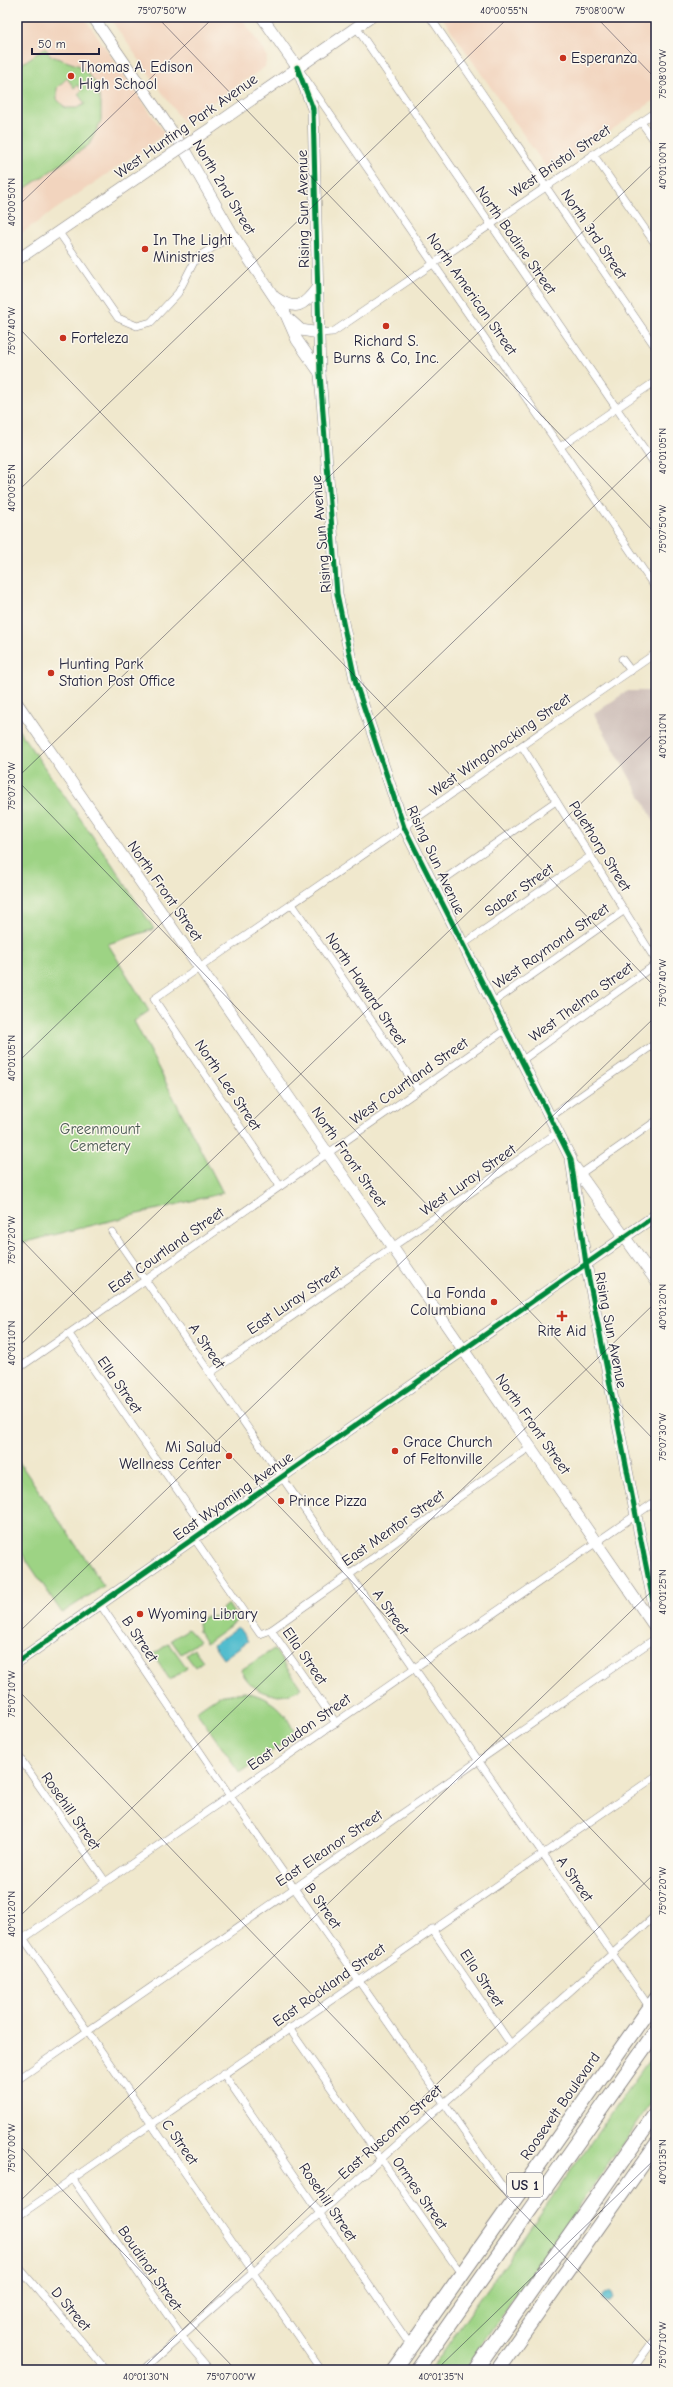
<svg xmlns="http://www.w3.org/2000/svg" width="673" height="2387" viewBox="0 0 673 2387" font-family="'Comic Neue',sans-serif">
  <rect width="100%" height="100%" fill="#fbf7ec"/>
  <filter id="ink" filterUnits="userSpaceOnUse"><feTurbulence type="fractalNoise" baseFrequency=".025" numOctaves="2"/><feDisplacementMap in="SourceGraphic" scale="8" xChannelSelector="R" yChannelSelector="G"/><feConvolveMatrix kernelMatrix="1 2 1 2 8 2 1 2 1" color-interpolation-filters="sRGB"/></filter>
  <filter id="wash" filterUnits="userSpaceOnUse"><feTurbulence type="fractalNoise" baseFrequency=".012" numOctaves="4" result="noise"/><feDisplacementMap in="SourceGraphic" scale="16" xChannelSelector="R" yChannelSelector="G"/><feGaussianBlur stdDeviation="0.9" result="paint"/><feColorMatrix in="noise" values="0 0 0 0 0 0 0 0 0 0 0 0 0 0 0 0 0 1.4 0 .05"/><feComposite in="paint" operator="in"/></filter>
  <g filter="url(#wash)">
    <rect width="100%" height="100%" fill="#f0e8cd"/>
    <!-- built -->
    <g fill="#f2d4be">
      <polygon points="17,17 84,17 165,134 17,236"/>
      <polygon points="109,17 241,17 267,56 265,67 183,122"/>
      <polygon points="442,17 656,17 656,99 550,173"/>
    </g>
    <!-- industrial -->
    <polygon fill="#cfc0ba" points="627,691 656,691 656,824 594,714"/>
    <!-- green -->
    <g fill="#9dd384" stroke="#607a60" fill-rule="evenodd">
      <path d="M45,48L51,56L80,66L95,82L101,103V121L89,145L17,194V67ZM67,78L74,88L78,85L82,90L78,94L85,104L77,108H65L57,99V88Z"/>
      <polygon points="17,728 112,864 154,929 108,944 149,1011 134,1021 223,1193 17,1244"/>
      <polygon points="17,1459 104,1586 62,1613 17,1546"/>
      <polygon points="228,1604 238,1620 206,1643 199,1632 198,1622 206,1616 216,1617 219,1611"/>
      <polygon points="188,1629 199,1641 181,1654 171,1640"/>
      <polygon points="169,1643 187,1668 170,1680 153,1655"/>
      <polygon points="194,1649 203,1661 195,1667 186,1655"/>
      <path d="M274,1649L301,1688C278,1702 252,1694 241,1670Z"/>
      <path d="M244,1692C269,1696 287,1711 295,1735L240,1773L196,1711L218,1696Z"/>
      <polygon points="656,2050 656,2096 464,2370 430,2370"/>
    </g>
    <!-- water -->
    <g fill="#52bdce" stroke="#3a7084">
      <polygon points="238,1627 248,1641 223,1659 213,1645"/>
      <circle cx="608" cy="2297" r="5"/>
    </g>
  </g>
  <g filter="url(#ink)">
    <g fill="none" stroke-linecap="round" stroke-linejoin="round">
      <!-- street casing -->
      <g stroke="#898584" stroke-width="8">
        <g id="street">
          <polyline points="430,17 656,348"/>
          <polyline points="356,27 656,466"/>
          <polyline points="303,75 560,447 656,589"/>
          <polyline points="641,122 656,143"/>
          <polyline points="593,154 656,245"/>
          <polyline points="58,231 118,318 137,326 151,322 178,293 196,258 233,235"/>
          <polyline points="319,333 333,332 656,112"/>
          <polyline points="560,447 656,381"/>
          <polyline points="622,659 631,671"/>
          <polyline points="522,746 656,961"/>
          <polyline points="433,887 556,801"/>
          <polyline points="292,904 418,1089"/>
          <polyline points="462,945 591,856"/>
          <polyline points="492,1003 625,910"/>
          <polyline points="521,1061 656,964"/>
          <polyline points="549,1118 656,1043"/>
          <polyline points="579,1175 656,1121"/>
          <polyline points="280,1186 154,999 656,653"/>
          <polyline points="112,1232 650,2008"/>
          <polyline points="69,1334 205,1530"/>
          <polyline points="19,1368 505,1030"/>
          <polyline points="210,1373 557,1133"/>
          <polyline points="194,1538 260,1634 271,1630 530,1447"/>
          <polyline points="100,1604 230,1796 513,2202"/>
          <polyline points="271,1630 336,1723"/>
          <polyline points="17,1754 105,1881"/>
          <polyline points="17,1929 321,2370"/>
          <polyline points="432,1929 510,2043"/>
          <polyline points="17,1943 656,1501"/>
          <polyline points="289,2028 462,2275"/>
          <polyline points="223,2073 411,2346"/>
          <polyline points="17,2080 656,1638"/>
          <polyline points="72,2178 187,2343 210,2370"/>
          <polyline points="17,2217 656,1776"/>
          <polyline points="17,2265 106,2370"/>
          <polyline points="143,2370 656,1915"/>
          <polyline points="632,2370 656,2337"/>
        </g>
      </g>
      <!-- secondary casing -->
      <g stroke="#898584" stroke-width="12">
        <g id="secondary">
          <polyline points="93,17 182,146 233,235 286,315 297,340 320,373"/>
          <polyline points="262,17 297,67 313,109 320,374 337,594 356,684 404,827 571,1159 586,1264 656,1616"/>
          <polyline points="211,128 371,17"/>
          <polyline points="17,260 166,158"/>
          <path d="M276,298C296,311 303,307 317,288"/>
          <polyline points="290,320 301,330 319,333"/>
          <polyline points="17,703 656,1629"/>
          <polyline points="574,1166 656,1281"/>
          <polyline points="17,1662 656,1215"/>
        </g>
      </g>
      <!-- highway casing -->
      <g stroke="#898584" stroke-width="16">
        <g id="highway">
          <polyline points="394,2370 656,1999"/>
          <polyline points="417,2370 656,2031"/>
          <polyline points="475,2370 656,2113"/>
          <polyline points="497,2370 656,2145"/>
        </g>
      </g>
      <!-- street -->
      <use href="#street" stroke="#fff" stroke-width="7"/>
      <!-- secondary -->
      <use href="#secondary" stroke="#fff" stroke-width="11"/>
      <!-- highway -->
      <use href="#highway" stroke="#fff" stroke-width="14"/>
      <!-- secondary-bridge casing -->
      <g stroke="#898584" stroke-width="12" stroke-linecap="butt">
        <polyline id="secondary-bridge" points="166,158 211,128"/>
      </g>
      <!-- secondary-bridge -->
      <use href="#secondary-bridge" stroke="#fff" stroke-width="11"/>
      <!-- cycleway casing -->
      <g stroke="#fbf7ec" stroke-width="8">
        <g id="cycleway">
          <polyline points="297,67 313,109 320,374 337,594 356,684 404,827 571,1159 586,1264 656,1616"/>
          <polyline points="17,1662 656,1215"/>
        </g>
      </g>
      <!-- cycleway -->
      <use href="#cycleway" stroke="#00873e" stroke-width="5"/>
    </g>
  </g>
  <!-- ticks -->
  <path fill="none" stroke="#22223b" stroke-width="1" stroke-opacity="0.45" d="M157,17L656,534M596,17L656,79M17,207L214,17M17,326L656,988M17,492L509,17M17,778L656,161M17,780L656,1442M17,1063L656,446M17,1235L656,1896M17,1348L656,731M17,1634L656,1016M17,1689L656,2351M17,1919L656,1302M17,2143L236,2370M17,2204L656,1587M141,2370L656,1872M436,2370L656,2158"/>
  <!-- markers -->
  <g fill="#c8321e" stroke="#fbf7ec" stroke-width="1.5">
    <circle cx="563" cy="58" r="4"/>
    <circle cx="71" cy="76" r="4"/>
    <circle cx="145" cy="249" r="4"/>
    <circle cx="386" cy="326" r="4"/>
    <circle cx="63" cy="338" r="4"/>
    <circle cx="51" cy="673" r="4"/>
    <circle cx="494" cy="1302" r="4"/>
    <path d="M560 1310h4v4h4v4h-4v4h-4v-4h-4v-4h4z"/>
    <circle cx="395" cy="1451" r="4"/>
    <circle cx="229" cy="1456" r="4"/>
    <circle cx="281" cy="1501" r="4"/>
    <circle cx="140" cy="1614" r="4"/>
  </g>
  <g text-anchor="middle" dominant-baseline="central" stroke-width="3" stroke-linejoin="round" paint-order="stroke">
    <!-- shield labels -->
    <rect fill="#fbf7ec" stroke="#636270" stroke-width="1" x="507" y="2173" width="36" height="24" rx="3"/>
    <g font-size="14" font-weight="bold" fill="#22223b">
      <text x="525" y="2185">US 1</text>
    </g>
    <!-- poi labels -->
    <g font-size="15" fill="#22223b" stroke="#fbf7ec" text-anchor="start">
      <text x="571" y="58">Esperanza</text>
      <text x="79" y="67">Thomas A. Edison<tspan x="79" dy="17">High School</tspan></text>
      <text x="153" y="240">In The Light<tspan x="153" dy="17">Ministries</tspan></text>
      <text x="71" y="338">Forteleza</text>
      <text x="386" y="341" text-anchor="middle">Richard S.<tspan x="386" dy="17">Burns &amp; Co, Inc.</tspan></text>
      <text x="59" y="664">Hunting Park<tspan x="59" dy="17">Station Post Office</tspan></text>
      <text x="486" y="1293" text-anchor="end">La Fonda<tspan x="486" dy="17">Columbiana</tspan></text>
      <text x="562" y="1331" text-anchor="middle">Rite Aid</text>
      <text x="403" y="1442">Grace Church<tspan x="403" dy="17">of Feltonville</tspan></text>
      <text x="221" y="1447" text-anchor="end">Mi Salud<tspan x="221" dy="17">Wellness Center</tspan></text>
      <text x="289" y="1501">Prince Pizza</text>
      <text x="148" y="1614">Wyoming Library</text>
    </g>
    <!-- street labels -->
    <g font-size="15" fill="#22223b" stroke="#fbf7ec">
      <text transform="translate(186 126) rotate(-35)">West Hunting Park Avenue</text>
      <text transform="translate(560 161) rotate(-34)">West Bristol Street</text>
      <text transform="translate(224 187) rotate(59)">North 2nd Street</text>
      <text transform="translate(303 209) rotate(-91)">Rising Sun Avenue</text>
      <text transform="translate(594 234) rotate(56)">North 3rd Street</text>
      <text transform="translate(516 240) rotate(55)">North Bodine Street</text>
      <text transform="translate(472 294) rotate(55)">North American Street</text>
      <text transform="translate(321 534) rotate(-95)">Rising Sun Avenue</text>
      <text transform="translate(500 745) rotate(-35)">West Wingohocking Street</text>
      <text transform="translate(600 846) rotate(58)">Palethorp Street</text>
      <text transform="translate(436 860) rotate(65)">Rising Sun Avenue</text>
      <text transform="translate(519 890) rotate(-35)">Saber Street</text>
      <text transform="translate(165 891) rotate(55)">North Front Street</text>
      <text transform="translate(551 946) rotate(-35)">West Raymond Street</text>
      <text transform="translate(366 989) rotate(56)">North Howard Street</text>
      <text transform="translate(581 1002) rotate(-36)">West Thelma Street</text>
      <text transform="translate(409 1081) rotate(-35)">West Courtland Street</text>
      <text transform="translate(228 1085) rotate(56)">North Lee Street</text>
      <text transform="translate(349 1157) rotate(55)">North Front Street</text>
      <text transform="translate(468 1180) rotate(-35)">West Luray Street</text>
      <text transform="translate(166 1250) rotate(-35)">East Courtland Street</text>
      <text transform="translate(294 1300) rotate(-34)">East Luray Street</text>
      <text transform="translate(611 1330) rotate(79)">Rising Sun Avenue</text>
      <text transform="translate(207 1346) rotate(55)">A Street</text>
      <text transform="translate(120 1385) rotate(55)">Ella Street</text>
      <text transform="translate(533 1424) rotate(55)">North Front Street</text>
      <text transform="translate(233 1496) rotate(-35)">East Wyoming Avenue</text>
      <text transform="translate(393 1528) rotate(-35)">East Mentor Street</text>
      <text transform="translate(391 1612) rotate(55)">A Street</text>
      <text transform="translate(140 1639) rotate(56)">B Street</text>
      <text transform="translate(305 1656) rotate(55)">Ella Street</text>
      <text transform="translate(299 1732) rotate(-35)">East Loudon Street</text>
      <text transform="translate(71 1811) rotate(55)">Rosehill Street</text>
      <text transform="translate(329 1848) rotate(-34)">East Eleanor Street</text>
      <text transform="translate(575 1879) rotate(55)">A Street</text>
      <text transform="translate(323 1906) rotate(55)">B Street</text>
      <text transform="translate(482 1978) rotate(56)">Ella Street</text>
      <text transform="translate(329 1985) rotate(-35)">East Rockland Street</text>
      <text transform="translate(560 2106) rotate(-55)">Roosevelt Boulevard</text>
      <text transform="translate(390 2132) rotate(-42)">East Ruscomb Street</text>
      <text transform="translate(180 2142) rotate(55)">C Street</text>
      <text transform="translate(420 2193) rotate(55)">Ormes Street</text>
      <text transform="translate(328 2202) rotate(56)">Rosehill Street</text>
      <text transform="translate(150 2268) rotate(55)">Boudinot Street</text>
      <text transform="translate(71 2309) rotate(50)">D Street</text>
    </g>
    <!-- park labels -->
    <g font-size="15" fill="#475751" stroke="#fbf7ec">
      <text x="100" y="1129">Greenmount<tspan x="100" dy="17">Cemetery</tspan></text>
    </g>
  </g>
  <!-- margin -->
  <rect width="673" height="2387" fill="none" stroke="#fbf7ec" stroke-width="44"/>
  <!-- scale -->
  <path d="M32 48v6h67v-6" fill="none" stroke="#22223b" stroke-width="2"/>
  <text x="38" y="48" font-size="12" fill="#22223b" stroke="#fbf7ec" stroke-width="3" paint-order="stroke">50 m</text>
  <rect x="22" y="22" width="629" height="2343" fill="none" stroke="#22223b" stroke-width="1.5"/>
  <g font-size="10" text-anchor="middle" fill="#22223b">
    <text x="162" y="14">75°07'50"W</text>
    <text x="504" y="14">40°00'55"N</text>
    <text x="600" y="14">75°08'00"W</text>
    <text transform="translate(662 74) rotate(-90)" y="4">75°08'00"W</text>
    <text transform="translate(662 166) rotate(-90)" y="4">40°01'00"N</text>
    <text transform="translate(11 202) rotate(-90)" y="4">40°00'50"N</text>
    <text transform="translate(11 331) rotate(-90)" y="4">75°07'40"W</text>
    <text transform="translate(662 451) rotate(-90)" y="4">40°01'05"N</text>
    <text transform="translate(11 488) rotate(-90)" y="4">40°00'55"N</text>
    <text transform="translate(662 529) rotate(-90)" y="4">75°07'50"W</text>
    <text transform="translate(662 736) rotate(-90)" y="4">40°01'10"N</text>
    <text transform="translate(11 786) rotate(-90)" y="4">75°07'30"W</text>
    <text transform="translate(662 983) rotate(-90)" y="4">75°07'40"W</text>
    <text transform="translate(11 1058) rotate(-90)" y="4">40°01'05"N</text>
    <text transform="translate(11 1240) rotate(-90)" y="4">75°07'20"W</text>
    <text transform="translate(662 1307) rotate(-90)" y="4">40°01'20"N</text>
    <text transform="translate(11 1343) rotate(-90)" y="4">40°01'10"N</text>
    <text transform="translate(662 1437) rotate(-90)" y="4">75°07'30"W</text>
    <text transform="translate(662 1592) rotate(-90)" y="4">40°01'25"N</text>
    <text transform="translate(11 1694) rotate(-90)" y="4">75°07'10"W</text>
    <text transform="translate(662 1891) rotate(-90)" y="4">75°07'20"W</text>
    <text transform="translate(11 1914) rotate(-90)" y="4">40°01'20"N</text>
    <text transform="translate(11 2148) rotate(-90)" y="4">75°07'00"W</text>
    <text transform="translate(662 2162) rotate(-90)" y="4">40°01'35"N</text>
    <text transform="translate(662 2345) rotate(-90)" y="4">75°07'10"W</text>
    <text x="146" y="2380">40°01'30"N</text>
    <text x="231" y="2380">75°07'00"W</text>
    <text x="441" y="2380">40°01'35"N</text>
  </g>
</svg>
